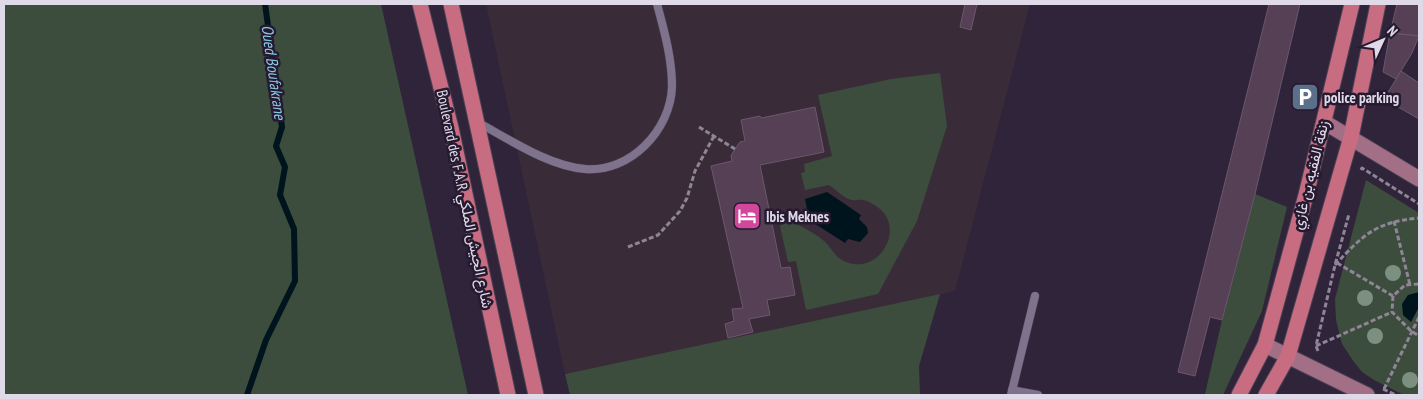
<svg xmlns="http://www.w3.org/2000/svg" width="1423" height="399" viewBox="0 0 1423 399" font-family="'PT Sans Narrow',Vazirmatn,sans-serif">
  <rect width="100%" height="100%" fill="#2f243a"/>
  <!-- commercial -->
  <polygon fill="#3a2b38" points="486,4 1030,4 955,291 565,374"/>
  <!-- green -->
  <g fill="#3c4d3d">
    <polygon points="4,4 381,4 468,395 4,395"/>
    <path d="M940,73L947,126L917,221L878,294L806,310L796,261L788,262L780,226L783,223L791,221C802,227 815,233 824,241C832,248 835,258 846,262C878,275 905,231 880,209C875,205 869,201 863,200C859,199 855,201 852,200C844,199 836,189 829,185L805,190L801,173L805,172L804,164L832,156L818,95L891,79Z"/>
    <polygon points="1366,180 1419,213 1419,395 1404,395 1374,380 1362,372 1354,362 1342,344 1336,320 1335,299"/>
    <polygon points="1255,194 1287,207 1262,311 1223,395 1201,395 1205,394 1222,320"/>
    <polygon points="940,294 919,366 920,395 570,395 565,374"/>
  </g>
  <!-- water -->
  <g fill="#00141d">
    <polygon points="827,192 861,215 859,219 867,227 868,233 860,242 848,239 845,243 809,220 805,199"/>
    <polygon points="1419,292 1419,307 1411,322 1403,315 1402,304 1408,295"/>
  </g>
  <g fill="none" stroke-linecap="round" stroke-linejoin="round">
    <!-- stream -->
    <polyline stroke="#00141d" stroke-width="6" points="247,395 266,340 295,281 294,229 280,195 285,167 276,146 282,127 265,4"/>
  </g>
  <!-- building -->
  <g fill="#554056" stroke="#6c576d">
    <polygon points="965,4 977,4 971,30 960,27"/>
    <polygon points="1269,4 1300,4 1255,194 1222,320 1210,317 1195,376 1178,372"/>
    <polygon points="1397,4 1419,4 1419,36 1390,33"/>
    <polygon points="1390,33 1419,36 1412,53 1396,79 1383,72"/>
    <polygon points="1401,71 1419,83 1419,119 1384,99"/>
    <polygon points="815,107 824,152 760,165 781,268 790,267 795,295 767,300 770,315 749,319 753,332 728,338 725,324 734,321 732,309 743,308 711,166 732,161 731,156 735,149 740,142 745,141 741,120 760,116 761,118"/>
  </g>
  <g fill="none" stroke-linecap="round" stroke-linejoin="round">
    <!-- lane casing -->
    <g stroke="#4b4255" stroke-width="9">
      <g id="lane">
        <path d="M477,122C509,139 548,166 585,169C630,173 671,130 672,86C672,58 664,30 657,4"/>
        <polyline points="1012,390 1038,395"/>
        <polyline points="1011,395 1035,296"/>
      </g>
    </g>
    <!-- secondary casing -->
    <g stroke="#4b4255" stroke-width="17">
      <g id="secondary">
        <polyline points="1324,122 1419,179"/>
        <polyline points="1265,345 1367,395"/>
      </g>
    </g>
    <!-- primary casing -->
    <g stroke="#4b4255" stroke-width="17">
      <g id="primary">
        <polyline points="420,4 451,128 508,395"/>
        <polyline points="451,4 536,395"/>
        <polyline points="1239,395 1265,345 1306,195 1352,4"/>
        <polyline points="1266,395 1288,356 1351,137 1378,4"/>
      </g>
    </g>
    <!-- path -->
    <g stroke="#8e8597" stroke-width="3" stroke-dasharray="5 2.5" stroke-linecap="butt">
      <polyline points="699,127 735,149"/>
      <polyline points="1361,170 1362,168 1419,204"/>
      <polyline points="1394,221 1410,285"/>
      <polyline points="628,247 658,235 680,211 687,198 695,171 714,136"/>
      <polyline points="1337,263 1393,296 1405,285 1419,284"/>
      <path d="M1335,265C1364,234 1376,222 1419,218"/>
      <polyline points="1393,296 1392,312 1411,331 1419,336"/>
      <polyline points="1316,346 1392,312"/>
      <polyline points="1318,351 1316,346 1335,265 1349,214"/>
      <polyline points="1383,389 1396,395"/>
      <polyline points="1384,389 1419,317"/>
    </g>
    <!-- lane -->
    <use href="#lane" stroke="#7e728c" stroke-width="8"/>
    <!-- secondary -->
    <use href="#secondary" stroke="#a36f86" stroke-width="15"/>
    <!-- primary -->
    <use href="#primary" stroke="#c86d81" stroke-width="15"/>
  </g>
  <!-- trees -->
  <g fill="#7c9082">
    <circle cx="1393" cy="273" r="8"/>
    <circle cx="1365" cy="298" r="8"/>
    <circle cx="1375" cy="336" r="8"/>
    <circle cx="1410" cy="380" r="8"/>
  </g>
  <!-- icons -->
  <defs>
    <g id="parking-square" transform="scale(1.4375)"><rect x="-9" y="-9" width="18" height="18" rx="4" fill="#5c6f8a" stroke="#251a30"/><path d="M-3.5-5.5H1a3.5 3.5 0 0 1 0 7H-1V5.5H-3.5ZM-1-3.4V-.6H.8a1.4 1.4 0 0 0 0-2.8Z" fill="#fff"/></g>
    <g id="hotel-square" transform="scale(1.4375)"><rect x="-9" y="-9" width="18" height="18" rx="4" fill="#d1479c" stroke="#251a30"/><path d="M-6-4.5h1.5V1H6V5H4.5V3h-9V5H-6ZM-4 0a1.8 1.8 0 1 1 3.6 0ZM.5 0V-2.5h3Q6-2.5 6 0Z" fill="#fff"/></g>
  </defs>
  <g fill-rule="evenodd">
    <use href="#parking-square" x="1305" y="97"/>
    <use href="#hotel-square" x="747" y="216"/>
  </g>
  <g text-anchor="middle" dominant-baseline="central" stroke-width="5" stroke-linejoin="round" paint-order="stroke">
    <!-- poi labels -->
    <g font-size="15" font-weight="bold" fill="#e0dae8" stroke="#251a30" text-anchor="start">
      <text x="1324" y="97">police parking</text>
      <text x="766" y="216">Ibis Meknes</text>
    </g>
    <!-- street labels -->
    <g font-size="15" fill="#e0dae8" stroke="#251a30">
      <text transform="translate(1310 175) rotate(-76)">زنقة الفقيه بن غازي</text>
      <text transform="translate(465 199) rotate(78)">Boulevard des F.A.R شارع الجيش الملكي</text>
    </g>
    <!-- water labels -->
    <g font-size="16" font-style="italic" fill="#8acae5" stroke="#251a30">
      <text transform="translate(274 72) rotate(82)">Oued Boufakrane</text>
    </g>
  </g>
  <!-- border -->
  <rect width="1423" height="399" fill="none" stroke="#e0dae8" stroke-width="10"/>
  <!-- north arrow -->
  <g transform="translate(1383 40) rotate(46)" stroke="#251a30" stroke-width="4" paint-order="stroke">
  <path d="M0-4L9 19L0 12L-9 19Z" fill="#e0dae8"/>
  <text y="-8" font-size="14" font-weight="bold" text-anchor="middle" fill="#e0dae8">N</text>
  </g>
</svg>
